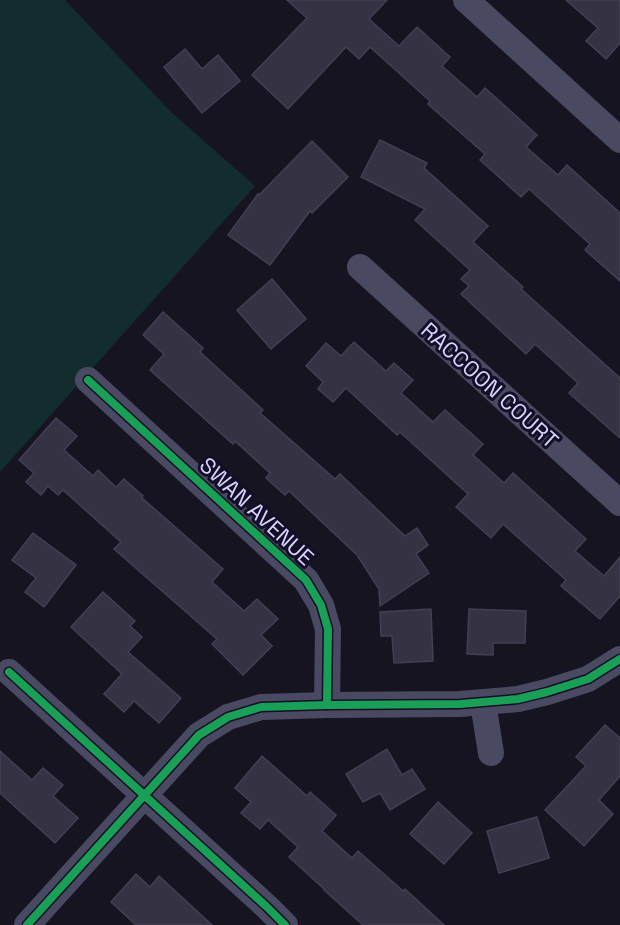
<svg xmlns="http://www.w3.org/2000/svg" width="620" height="925" viewBox="0 0 620 925" font-family="'Space Grotesk',sans-serif">
  <rect width="100%" height="100%" fill="#161421"/>
  <!-- green -->
  <polygon fill="#132c2d" points="0,0 65,0 170,111 255,186 0,472"/>
  <!-- building -->
  <g fill="#343243" stroke="#433f54" stroke-width="1.5">
    <polygon points="287,0 387,0 369,19 399,46 417,27 450,57 442,66 477,97 485,88 537,135 526,147 558,175 567,165 620,213 620,281 585,250 590,244 529,189 521,197 480,160 485,154 428,104 430,101 370,47 359,59 346,47 288,109 252,75 307,18"/>
    <polygon points="566,0 620,0 620,43 606,59 586,41 598,28"/>
    <polygon points="185,49 202,69 218,55 240,81 202,113 164,67"/>
    <polygon points="380,140 427,163 424,168 488,226 473,242 523,287 521,289 620,378 620,438 569,393 578,383 535,344 526,354 461,294 469,286 461,279 470,270 415,220 425,209 361,177"/>
    <polygon points="312,141 348,177 312,213 310,211 270,265 228,235 258,194 259,195"/>
    <polygon points="272,279 306,319 271,349 237,310"/>
    <polygon points="163,312 203,348 200,352 263,410 260,413 335,479 340,474 405,536 417,528 428,545 416,554 429,573 380,606 379,589 357,555 289,491 285,495 266,478 270,473 235,441 233,444 150,370 164,354 143,335"/>
    <polygon points="354,342 386,371 394,363 413,380 401,393 433,422 445,410 483,444 473,455 504,483 513,473 586,539 575,551 604,576 620,557 620,596 600,619 561,586 566,580 503,524 491,538 456,507 468,494 400,432 397,435 346,388 333,402 318,389 323,382 306,366 326,343 341,356"/>
    <polygon points="56,418 77,436 64,450 93,476 98,470 116,487 124,479 143,496 142,498 223,569 212,582 244,611 257,599 278,619 261,635 272,646 243,675 212,644 217,639 114,549 121,542 63,490 58,495 48,486 41,495 26,482 34,473 19,460"/>
    <polygon points="33,533 76,565 44,607 25,592 36,578 12,560"/>
    <polygon points="103,592 135,621 130,626 142,637 128,652 181,698 159,723 134,701 124,712 104,694 122,674 71,627"/>
    <polygon points="431,609 433,661 394,663 392,636 381,636 380,612"/>
    <polygon points="469,609 526,611 525,643 493,643 493,655 467,654"/>
    <polygon points="605,725 620,738 620,776 599,800 613,814 584,846 545,810 586,766 576,757"/>
    <polygon points="387,749 402,775 412,769 425,789 390,810 380,793 363,802 346,774"/>
    <polygon points="0,751 32,780 43,768 63,785 53,796 78,818 55,843 0,793"/>
    <polygon points="262,756 307,796 310,792 336,815 322,831 352,858 358,851 403,891 405,889 444,925 363,925 324,890 324,889 289,857 298,847 268,820 260,829 241,813 251,802 235,788"/>
    <polygon points="438,802 472,833 444,864 410,834"/>
    <polygon points="537,817 549,858 499,873 487,831"/>
    <polygon points="136,874 150,887 159,876 212,925 136,925 111,902"/>
  </g>
  <g fill="none" stroke-linecap="round" stroke-linejoin="round">
    <!-- street -->
    <g stroke="#4a4962" stroke-width="26">
      <polyline points="466,0 620,140"/>
      <polyline points="360,267 620,503"/>
      <polyline points="88,380 306,580 321,605 328,629 327,705"/>
      <polyline points="9,672 267,907 285,925"/>
      <polyline points="483,703 491,753"/>
      <polyline points="27,925 199,735 228,717 261,707 327,705 460,704 518,699 547,692 588,679 620,659"/>
    </g>
    <!-- cycleway casing -->
    <g stroke="#130f26" stroke-width="11">
      <g id="cycleway">
        <polyline points="88,380 306,580 321,605 328,629 327,705"/>
        <polyline points="9,672 267,907 285,925"/>
        <polyline points="27,925 199,735 228,717 261,707 327,705 460,704 518,699 547,692 588,679 620,659"/>
      </g>
    </g>
    <!-- cycleway -->
    <use href="#cycleway" stroke="#1a9f57" stroke-width="8"/>
  </g>
  <g text-anchor="middle" dominant-baseline="central" stroke-width="6" stroke-linejoin="round" paint-order="stroke">
    <!-- street labels -->
    <g font-size="22" fill="#d9d4ff" stroke="#130f26">
      <text transform="translate(490 385) rotate(42)">RACCOON COURT</text>
      <text transform="translate(257 511) rotate(43)">SWAN AVENUE</text>
    </g>
  </g>
</svg>
